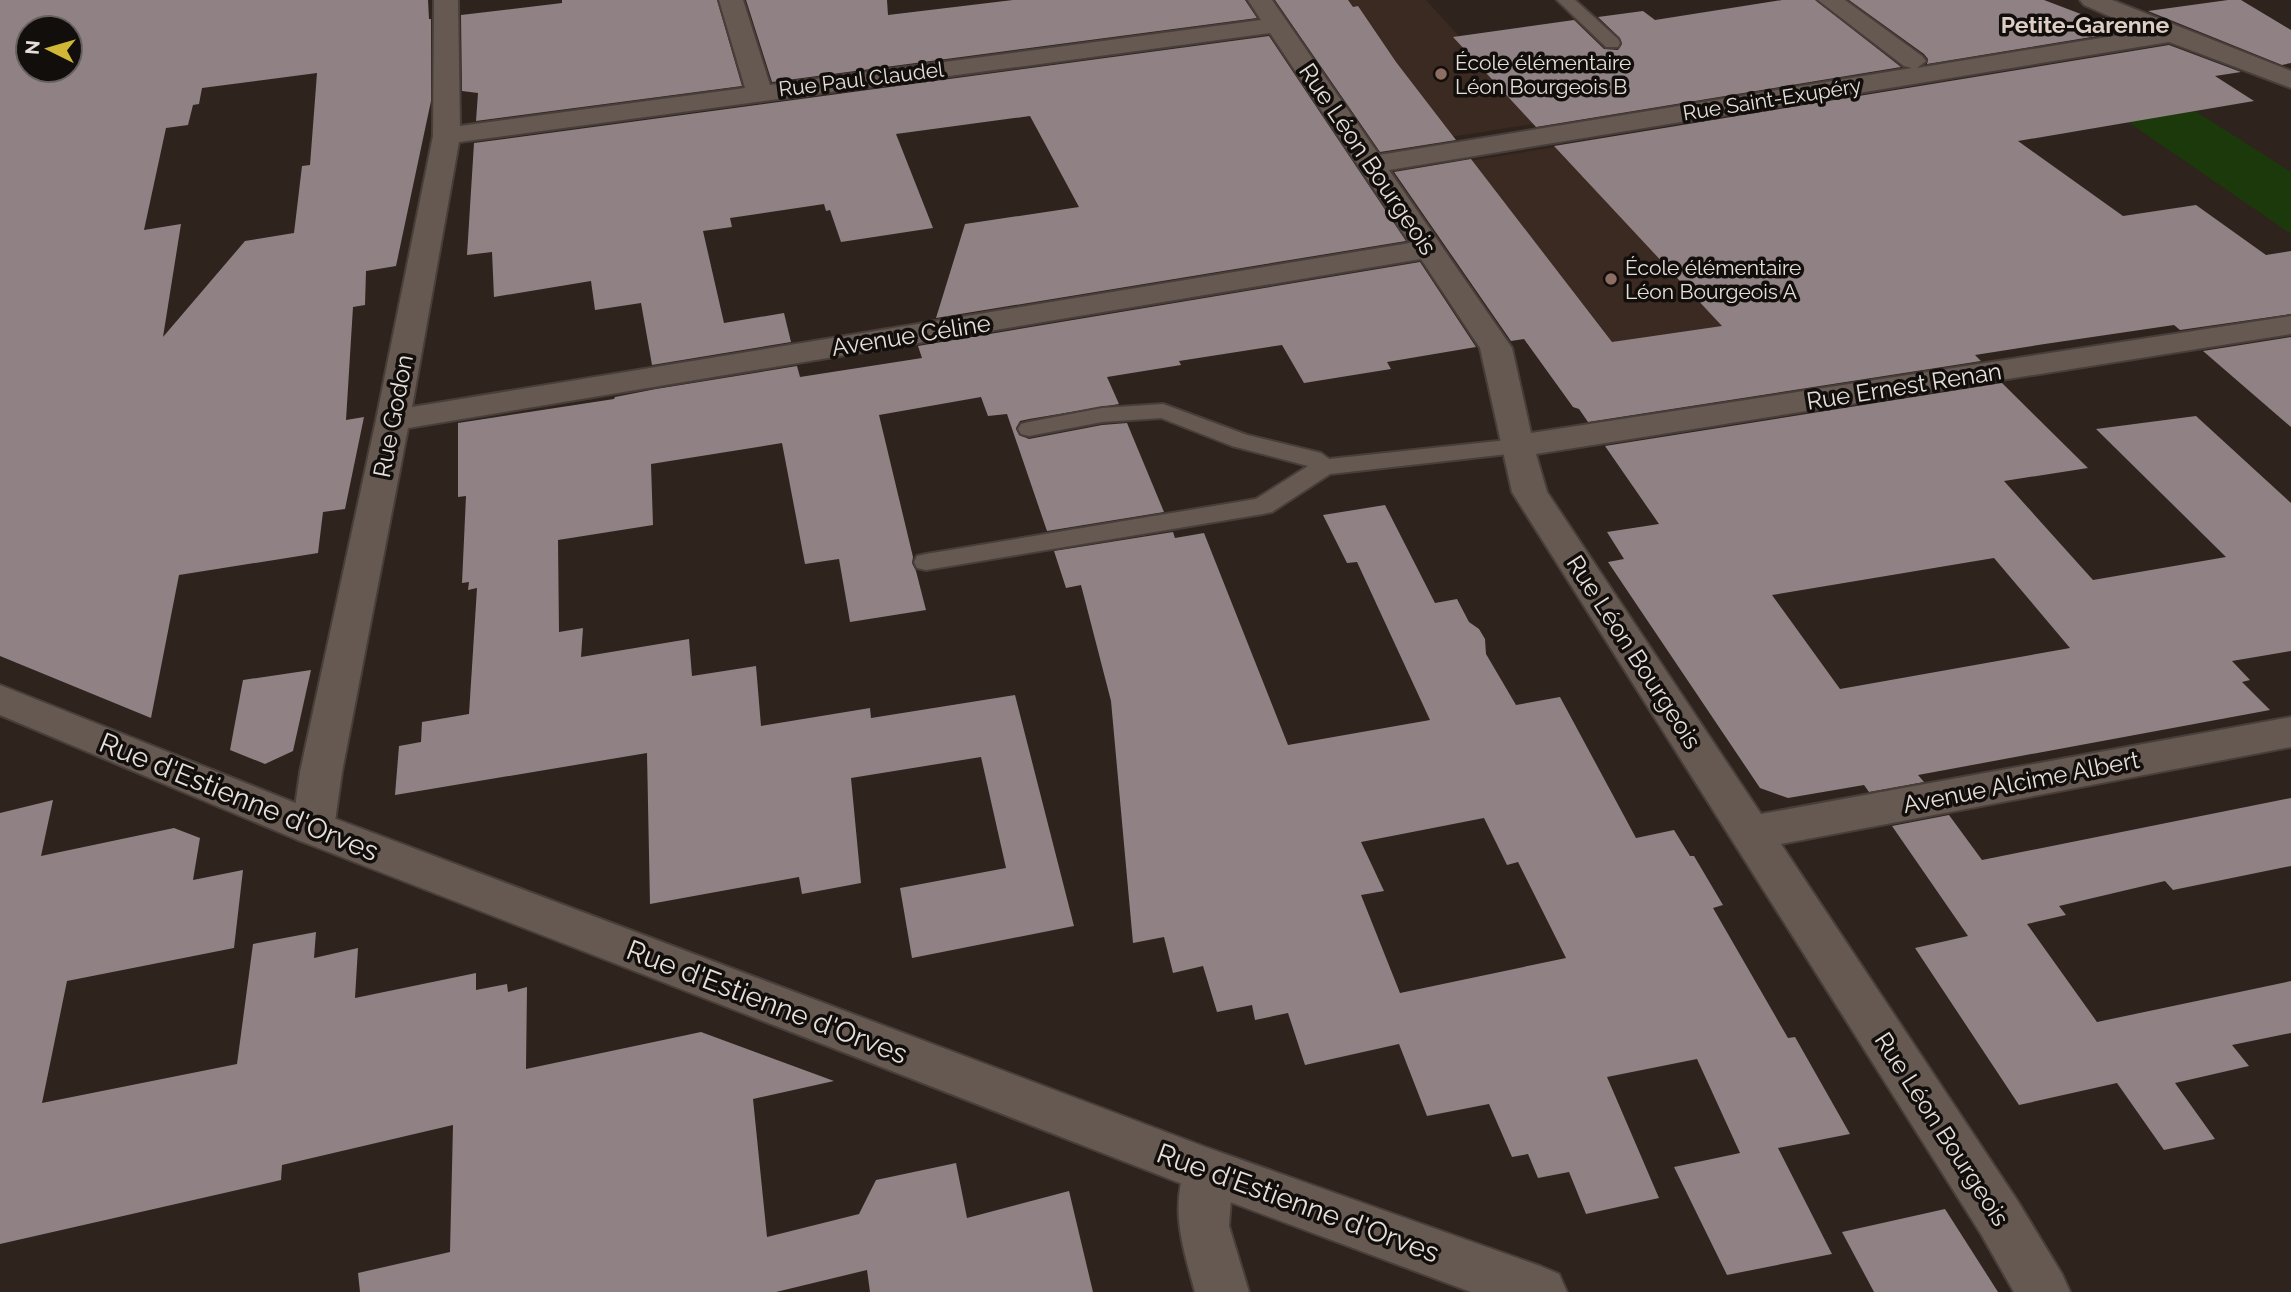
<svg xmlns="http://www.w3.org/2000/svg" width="2291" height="1292" viewBox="0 0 2291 1292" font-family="Raleway,sans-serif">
  <rect width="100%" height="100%" fill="#2e231d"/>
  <!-- built -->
  <g fill="#3b2a21">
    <polygon points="1283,0 1426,0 1459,36 1499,31 1582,116 1400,145"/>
    <polygon points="1605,139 1837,377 1594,413 1573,407 1433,211 1419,169"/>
  </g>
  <!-- green -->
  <polygon fill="#1c390b" points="2195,111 2291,172 2291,234 2128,122"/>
  <!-- building -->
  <g fill="#908185" fill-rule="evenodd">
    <path d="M0,0H428L429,19H431V101L396,266L366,271L365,305L353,307L346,420L364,417L345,509L323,512L318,553L179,575L151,718L0,656ZM28,28H70V70H28ZM317,73L310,165L302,166L294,233L245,241L163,337L181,224L144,230L166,128L188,125L193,105L199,104L202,88Z"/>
    <polygon points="562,0 717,0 742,86 476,121 478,93 462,91 461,15 562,3"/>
    <polygon points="746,0 887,0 888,15 1013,0 1245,0 1257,18 772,82"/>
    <polygon points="1275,0 1348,0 1353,7 1358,6 1396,62 1456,140 1380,152"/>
    <polygon points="1782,0 1815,0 1901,67 1536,127 1453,37 1574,20 1604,49 1618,50 1622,44 1620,38 1598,17 1643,11 1655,20"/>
    <polygon points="1849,0 2044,0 2094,19 2106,18 2134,30 1927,64 1928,59 1924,54"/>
    <polygon points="2228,0 2241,0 2291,30 2291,63 2282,65 2148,11"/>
    <polygon points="1269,36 1406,241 936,318 965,224 1079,207 1030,116 896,134 933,228 841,242 830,210 826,211 824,204 730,218 732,227 703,231 724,323 784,313 791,342 652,365 641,303 595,310 591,281 494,297 492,252 467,255 474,143"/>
    <polygon points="2169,45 2241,72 2215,76 2254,101 2018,141 2123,216 2196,205 2266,255 2291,251 2291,314 2180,330 2174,325 2038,345 1975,355 1981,361 1588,422 1579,409 1573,407 1524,339 1511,341 1394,172 1471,159 1612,342 1722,326 1554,146"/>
    <polygon points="1420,262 1476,347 1387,362 1391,369 1304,383 1282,345 1179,361 1181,365 1107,377 1119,404 1029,419 1020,421 1016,428 1019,435 1029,439 1102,425 1127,423 1164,512 1047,531 1007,414 988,416 981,397 879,415 913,557 912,563 916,571 926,610 850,622 839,559 805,564 782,443 651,464 653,525 558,540 559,632 583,628 581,657 689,639 692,676 756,666 761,726 870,708 871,718 1015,695 1074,926 912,958 900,888 1006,868 981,757 851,778 861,883 802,894 799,877 650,904 647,753 395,795 399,746 421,742 422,722 469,714 477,588 468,590 469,582 462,583 466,496 458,497 458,423 614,399 615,397 656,389 797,366 800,377 922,358 918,346"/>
    <polygon points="2291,337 2291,427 2203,351"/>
    <path d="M2002,383L2088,468L2004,481L2093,580L2226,557L2096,429L2196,416L2291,503V651L2232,661L2250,680L2242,682L2270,710L1918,775L1924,782L1869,792L1864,785L1788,798L1760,788L1608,562L1624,559L1607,532L1659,524L1605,446ZM1994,558L2070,648L1840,689L1772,595Z"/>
    <path d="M1385,505L1435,603L1457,599L1469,622L1479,629L1485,639L1486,654L1516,705L1560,697L1636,838L1674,830L1690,856H1694L1723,905L1713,908L1788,1038L1795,1037L1850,1134L1778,1148L1832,1254L1727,1275L1674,1167L1740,1153L1697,1059L1607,1077L1659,1198L1586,1214L1569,1172L1538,1178L1528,1154L1512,1157L1489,1104L1427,1116L1399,1044L1305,1065L1288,1013L1255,1020L1252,1005L1217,1012L1203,966L1173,973L1164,937L1133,943L1111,701L1081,585L1066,588L1054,551L1173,532L1175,538L1204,533L1288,745L1430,720L1357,562L1347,563L1323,515ZM1484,818L1507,865L1518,862L1566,958L1400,993L1361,895L1384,891L1361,842Z"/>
    <polygon points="311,670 293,751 265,764 230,750 243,680"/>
    <polygon points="2291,798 2291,866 2173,890 2165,881 2059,906 2066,915 2027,924 2097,1022 2291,981 2291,1033 2232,1045 2249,1066 2175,1083 2215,1139 2164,1150 2117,1083 2019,1105 1915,948 1968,936 1892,826 1949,815 1982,860"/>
    <polygon points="53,800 41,856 174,828 200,838 193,880 243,870 234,948 67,981 42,1103 237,1064 253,944 316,932 314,958 358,948 355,998 476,973 476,990 507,984 508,992 527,987 526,1069 701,1032 834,1081 753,1099 767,1237 859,1214 876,1180 956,1163 967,1218 1069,1191 1093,1292 870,1292 867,1270 776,1292 360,1292 358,1273 450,1252 453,1125 282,1165 281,1180 0,1244 0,813"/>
    <polygon points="1945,1209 1998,1292 1874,1292 1842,1232"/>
  </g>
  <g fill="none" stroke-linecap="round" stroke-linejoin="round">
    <!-- service casing -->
    <g stroke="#483e3a" stroke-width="4">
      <g id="service">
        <polygon points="1557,0 1575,0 1618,39 1620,43 1618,47 1606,47"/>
        <polygon points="1163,404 1247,435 1321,453 1329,459 1517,439 1525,441 1529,446 1525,451 1517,453 1330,474 1272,512 1263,514 926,570 917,568 914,562 917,556 926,554 1256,499 1308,466 1232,446 1161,418 1102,422 1029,436 1021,434 1018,429 1021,424 1029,422 1102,408"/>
      </g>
    </g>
    <!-- minor casing -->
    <g stroke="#483e3a" stroke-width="4">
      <g id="minor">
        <path d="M434,0H458L460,126L745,88L719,0H743L770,85L1261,20L1248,0H1272L1379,155L1912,68L1904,66L1818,0H1845L1922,56L1926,61L1917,68L2143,31L2084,5L2080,0H2112L2291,71V88L2169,42L1389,170L1512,348L1531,433L2291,316V334L1536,454L1547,492L1761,814L2291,717V747L1781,844L2017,1200L2062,1274L2070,1292H2014L1981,1234L1512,492L1480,348L1421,259L408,428L342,772L334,828L328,840L313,845L298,840L292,828L300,772L376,420L433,136ZM1270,33L1410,243L412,407L459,142Z"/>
        <path d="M1208,1148L1226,1155L1233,1171L1229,1226L1249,1292H1195C1182,1243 1168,1205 1190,1155Z"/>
      </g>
    </g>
    <!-- tertiary casing -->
    <g stroke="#483e3a" stroke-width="4">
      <polygon id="tertiary" points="0,685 328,816 1208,1148 1540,1266 1559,1274 1567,1292 1471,1292 1190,1187 298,840 0,715"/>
    </g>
    <!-- service -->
    <use href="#service" fill="#665952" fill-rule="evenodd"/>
    <!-- minor -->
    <use href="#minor" fill="#665952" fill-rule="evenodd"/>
    <!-- tertiary -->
    <use href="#tertiary" fill="#665952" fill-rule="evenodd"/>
  </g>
  <!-- markers -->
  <g fill="#8d6e63" stroke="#120e0b" stroke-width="2.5">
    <circle cx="1441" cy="74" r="7"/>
    <circle cx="1611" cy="279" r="7"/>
  </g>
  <g text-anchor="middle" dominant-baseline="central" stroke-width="7" stroke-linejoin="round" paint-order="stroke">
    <!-- far-poi labels -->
    <g font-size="21" fill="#e5deda" stroke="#120e0b" text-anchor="start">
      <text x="1455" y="62">École élémentaire<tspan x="1455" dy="24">Léon Bourgeois B</tspan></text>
      <text x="1625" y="267">École élémentaire<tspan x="1625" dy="24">Léon Bourgeois A</tspan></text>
    </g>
    <!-- far-street labels -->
    <g font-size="21" fill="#e5deda" stroke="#120e0b">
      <text transform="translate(861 79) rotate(-7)">Rue Paul Claudel</text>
      <text transform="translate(1772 99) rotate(-9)">Rue Saint-Exupéry</text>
    </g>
    <!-- far-quarter labels -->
    <g font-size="23" font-weight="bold" fill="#ddcec6" stroke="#120e0b">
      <text x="2085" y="24">Petite-Garenne</text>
    </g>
    <!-- street labels -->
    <g font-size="24" fill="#e5deda" stroke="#120e0b">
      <text transform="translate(1368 159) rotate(56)">Rue Léon Bourgeois</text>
      <text transform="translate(911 335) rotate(-9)">Avenue Céline</text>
      <text transform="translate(1904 386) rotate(-9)">Rue Ernest Renan</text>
      <text transform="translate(393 416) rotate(-79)">Rue Godon</text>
      <text transform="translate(1634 652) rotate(57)">Rue Léon Bourgeois</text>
      <text transform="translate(2021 782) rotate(-11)">Avenue Alcime Albert</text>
      <text transform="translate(1942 1129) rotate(57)">Rue Léon Bourgeois</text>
    </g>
    <!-- near-street labels -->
    <g font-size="28" fill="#e5deda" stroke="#120e0b">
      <text transform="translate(239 797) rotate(22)">Rue d'Estienne d'Orves</text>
      <text transform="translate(767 1002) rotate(21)">Rue d'Estienne d'Orves</text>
      <text transform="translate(1298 1203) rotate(20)">Rue d'Estienne d'Orves</text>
    </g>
  </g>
  <!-- north arrow -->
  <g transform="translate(49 49) rotate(275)"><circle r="33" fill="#120e0b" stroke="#66615e" stroke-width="2"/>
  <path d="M0-5L12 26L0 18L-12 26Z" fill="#d0b736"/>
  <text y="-10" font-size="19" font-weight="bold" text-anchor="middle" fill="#e5deda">N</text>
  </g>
</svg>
